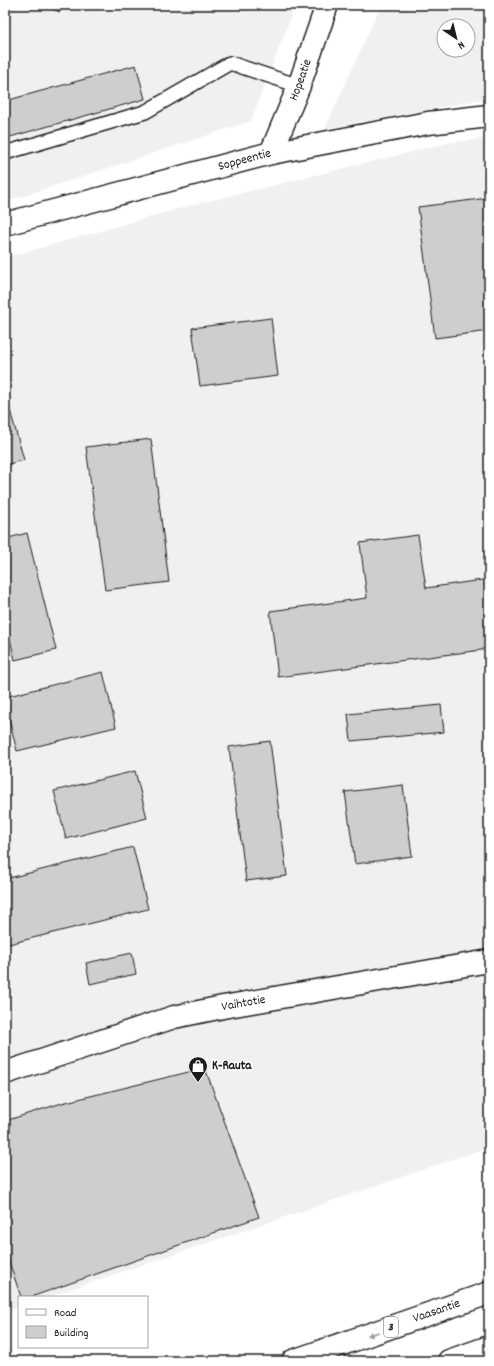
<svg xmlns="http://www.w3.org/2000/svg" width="494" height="1366" viewBox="0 0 494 1366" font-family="Dekko,sans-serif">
  <rect width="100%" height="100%" fill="#fff"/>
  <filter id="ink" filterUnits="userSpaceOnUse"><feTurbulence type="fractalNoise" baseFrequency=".025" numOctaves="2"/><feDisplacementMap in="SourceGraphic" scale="8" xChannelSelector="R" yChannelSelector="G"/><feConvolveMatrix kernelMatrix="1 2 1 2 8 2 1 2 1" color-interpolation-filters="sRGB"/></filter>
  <g filter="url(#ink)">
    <!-- built -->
    <g fill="#f0f0f0" fill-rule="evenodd">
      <polygon points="5,5 295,5 251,121 5,202"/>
      <path d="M381,5H489V98L325,129ZM444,26H468V50H444Z"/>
      <polygon points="489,138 489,1147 361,1191 48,1297 19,1297 19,1307 5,1312 5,258 192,205 452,142"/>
    </g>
    <!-- building -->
    <g fill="#cecece" stroke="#1c1c1c">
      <polygon points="42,5 63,5 60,12"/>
      <polygon points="136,65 145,99 10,137 5,121 5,101"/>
      <polygon points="488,198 489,331 435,338 418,207"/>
      <polygon points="271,318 278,376 200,386 192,328"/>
      <polygon points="5,396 6,396 24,460 5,465"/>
      <polygon points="151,439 169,582 105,590 86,447"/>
      <polygon points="27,533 56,650 15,660 5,618 5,539"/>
      <polygon points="418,535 426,588 489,579 489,649 278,677 270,611 367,598 360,543"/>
      <polygon points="103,672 116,727 17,751 5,704 5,697"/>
      <polygon points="441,705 444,732 351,741 348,714"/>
      <polygon points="270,741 287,876 246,881 229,747"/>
      <polygon points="135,771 147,818 66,839 54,791"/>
      <polygon points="403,785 412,856 355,864 345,792"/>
      <polygon points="133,847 148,909 5,945 5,879"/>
      <polygon points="132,953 136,974 90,984 86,963"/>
      <polygon points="205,1068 259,1217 31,1297 21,1297 5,1250 5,1121 62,1103"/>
    </g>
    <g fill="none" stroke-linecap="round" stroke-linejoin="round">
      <!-- service casing -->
      <g stroke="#1c1c1c" stroke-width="16">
        <polyline id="service" points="5,153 145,112 230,63 299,86"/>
      </g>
      <!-- minor casing -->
      <g stroke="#1c1c1c" stroke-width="25">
        <g id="minor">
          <path id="s1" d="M271,153L299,86L327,5"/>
          <path id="s2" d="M5,1073L174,1017L223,1007L489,961"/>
        </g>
      </g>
      <!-- secondary casing -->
      <g stroke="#1c1c1c" stroke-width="25">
        <g id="secondary">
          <path id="s3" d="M5,224L271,153L428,123L489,116"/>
        </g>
      </g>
      <!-- trunk casing -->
      <g stroke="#1c1c1c" stroke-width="25">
        <g id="trunk">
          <path id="s4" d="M293,1361L489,1293"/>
          <polyline points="449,1361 489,1347"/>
        </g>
      </g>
      <!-- service -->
      <use href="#service" stroke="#fff" stroke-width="13"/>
      <!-- minor -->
      <use href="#minor" stroke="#fff" stroke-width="22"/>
      <!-- secondary -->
      <use href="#secondary" stroke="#fff" stroke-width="22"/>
      <!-- trunk -->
      <use href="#trunk" stroke="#fff" stroke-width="22"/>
    </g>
    <!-- one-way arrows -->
    <defs><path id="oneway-solid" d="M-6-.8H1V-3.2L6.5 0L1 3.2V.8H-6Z"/></defs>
    <use fill="#999" href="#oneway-solid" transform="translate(373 1334) rotate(161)"/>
  </g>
  <!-- icons -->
  <defs>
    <g id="shop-pin" transform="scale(1)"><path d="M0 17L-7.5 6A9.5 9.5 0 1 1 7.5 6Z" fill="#1c1c1c" stroke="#fff"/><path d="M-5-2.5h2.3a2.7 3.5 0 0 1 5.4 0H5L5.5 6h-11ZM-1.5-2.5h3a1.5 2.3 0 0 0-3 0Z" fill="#fff"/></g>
  </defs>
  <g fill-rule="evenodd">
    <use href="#shop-pin" x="198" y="1066"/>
  </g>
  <g text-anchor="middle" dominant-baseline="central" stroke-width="3" stroke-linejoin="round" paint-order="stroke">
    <!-- shield labels -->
    <rect fill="#fff" stroke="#606060" stroke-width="1" x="384" y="1317" width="14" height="20" rx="3"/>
    <g font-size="12" font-weight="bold" fill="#1c1c1c">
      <text x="391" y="1327">3</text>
    </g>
    <!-- street labels -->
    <g font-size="13" fill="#1c1c1c" stroke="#fff">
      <text stroke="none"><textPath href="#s1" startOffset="79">Hopeatie</textPath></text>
      <text stroke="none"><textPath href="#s3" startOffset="248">Soppeentie</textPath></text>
      <text stroke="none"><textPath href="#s2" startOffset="249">Vaihtotie</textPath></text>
      <text stroke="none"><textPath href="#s4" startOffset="152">Vaasantie</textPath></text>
    </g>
    <!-- poi labels -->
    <g font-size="13" font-weight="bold" fill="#1c1c1c" stroke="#fff" text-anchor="start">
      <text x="212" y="1066">K-Rauta</text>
    </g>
  </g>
  <!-- margin -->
  <rect width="494" height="1366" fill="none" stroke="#fff" stroke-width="20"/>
  <rect x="10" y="10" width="474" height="1346" fill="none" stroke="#1c1c1c" stroke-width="1.5" filter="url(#ink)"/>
  <!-- legend -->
  <rect x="18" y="1296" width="130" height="52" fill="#ffffff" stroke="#a4a4a4"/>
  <rect x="26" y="1309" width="20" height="6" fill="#ffffff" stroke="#a4a4a4"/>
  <text x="54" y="1316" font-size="12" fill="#1c1c1c">Road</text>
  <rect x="26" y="1326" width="20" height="12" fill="#cecece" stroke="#a4a4a4"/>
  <text x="54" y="1336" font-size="12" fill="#1c1c1c">Building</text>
  <!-- north arrow -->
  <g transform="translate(456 38) rotate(145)"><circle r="19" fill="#ffffff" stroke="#a4a4a4"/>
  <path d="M0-3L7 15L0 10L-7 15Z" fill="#1c1c1c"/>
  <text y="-6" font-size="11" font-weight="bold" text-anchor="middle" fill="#1c1c1c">N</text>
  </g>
</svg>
